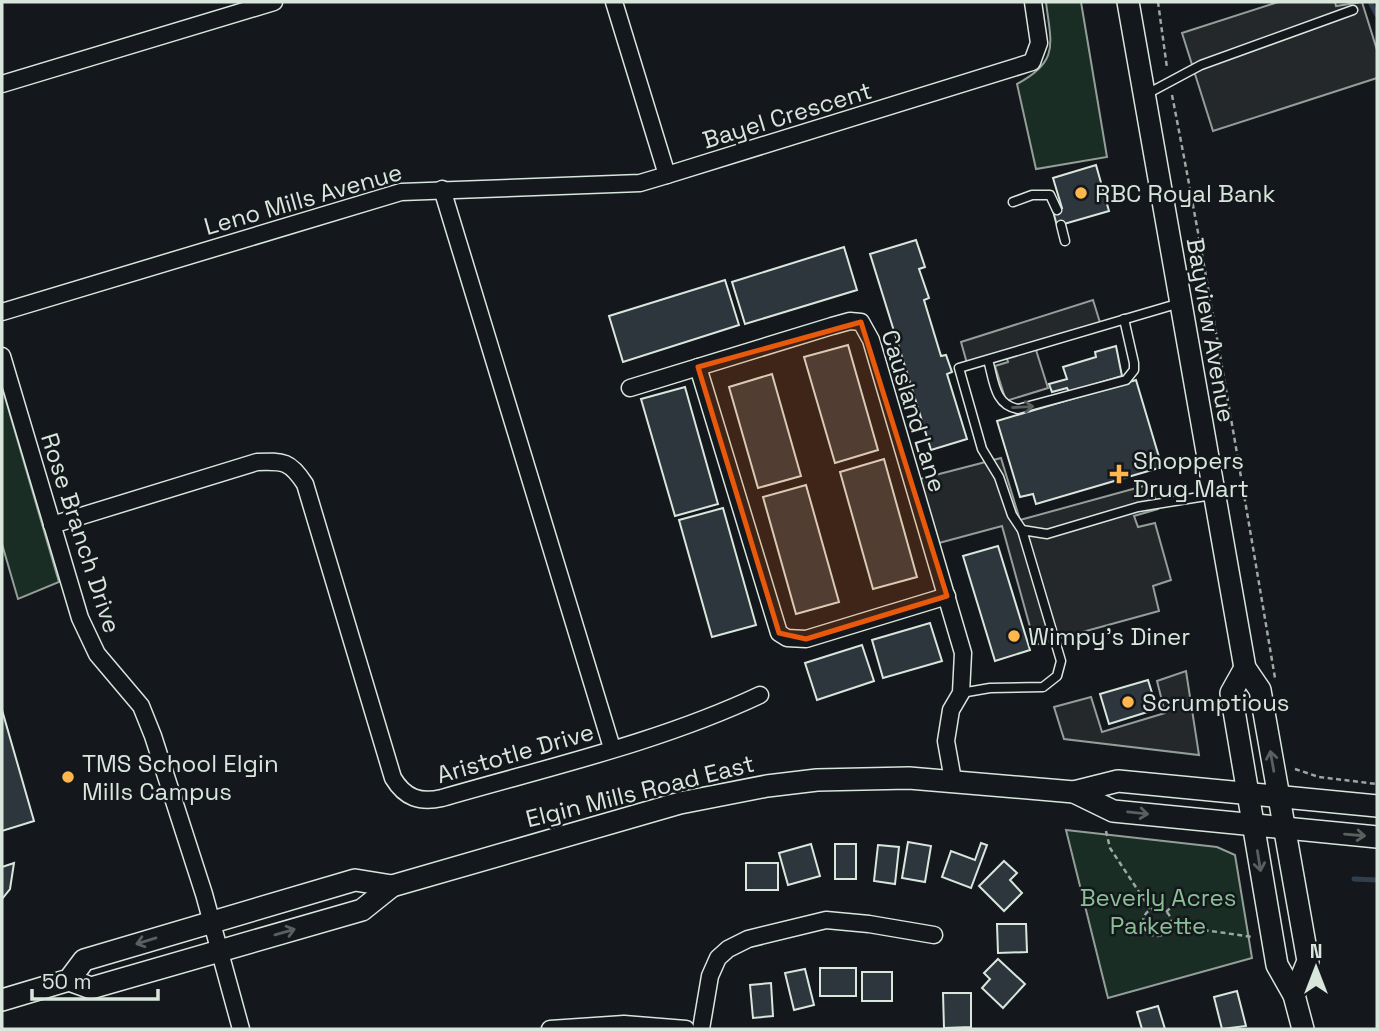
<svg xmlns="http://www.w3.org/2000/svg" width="1379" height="1031" viewBox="0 0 1379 1031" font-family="'Space Grotesk',sans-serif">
  <rect width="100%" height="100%" fill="#14181c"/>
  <!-- green -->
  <g fill="#1a2d24" stroke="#939e99" stroke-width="2">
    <path d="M1046,2H1081L1107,157L1036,169L1017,84C1060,61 1051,44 1046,2Z"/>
    <polygon points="2,387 59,582 18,599 2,544"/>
    <polygon points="1066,830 1217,847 1235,855 1252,958 1108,998"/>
  </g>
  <!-- parking -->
  <g fill="#24282b" stroke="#939e99" stroke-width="2">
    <polygon points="1278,2 1335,2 1336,6 1362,2 1377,50 1377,78 1213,131 1182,33"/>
    <polygon points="1093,300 1102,329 1036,350 1048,388 1006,401 995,366 1008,362 1006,355 968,367 961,342"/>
    <polygon points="1001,458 1020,520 1151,484 1158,509 1134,516 1138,527 1155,523 1171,580 1153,586 1159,611 1035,645 1002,526 939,543 920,479"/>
    <polygon points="1186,671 1199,755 1064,739 1054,707 1091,697 1102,732 1165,713 1157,681"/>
  </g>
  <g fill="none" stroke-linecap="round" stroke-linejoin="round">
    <!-- stream -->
    <g stroke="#2f3f4d" stroke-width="5">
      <polyline points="1370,2 1377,15"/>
      <polyline points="1354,879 1377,880"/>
    </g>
  </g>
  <!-- building -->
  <g fill="#2c363c" stroke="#d8e6dc" stroke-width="2">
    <polygon points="1096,165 1109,211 1057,226 1053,211 1062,208 1053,178"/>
    <polygon points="916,240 925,267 919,269 929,298 924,300 941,356 946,355 952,372 947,374 967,439 931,450 870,254"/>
    <polygon points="844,247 857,290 745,324 732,282"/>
    <polygon points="725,280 739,325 623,362 609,316"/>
    <polygon points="848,345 878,450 835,463 804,357"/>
    <polygon points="1116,346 1122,376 1069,392 1067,388 1052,392 1049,384 1067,379 1063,367 1096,357 1095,352"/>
    <polygon points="772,374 801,476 758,488 729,387"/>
    <polygon points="1136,380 1162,467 1036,504 1033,494 1020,497 997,421"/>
    <polygon points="685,387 718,504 675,516 641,399"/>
    <polygon points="884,459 917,577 873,589 840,472"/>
    <polygon points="806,485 839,602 796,614 763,497"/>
    <polygon points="723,508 756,625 712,637 679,520"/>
    <polygon points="998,546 1030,650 995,661 963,556"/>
    <polygon points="930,623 942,661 883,678 872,640"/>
    <polygon points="862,645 874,681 817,700 805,663"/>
    <polygon points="1148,680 1157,709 1109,724 1100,694"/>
    <polygon points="2,710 34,821 2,831"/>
    <polygon points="908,842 931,846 925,882 902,878"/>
    <polygon points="981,843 987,845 971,888 942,877 951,851 975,860"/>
    <polygon points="811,844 820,876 788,885 779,853"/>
    <rect x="835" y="844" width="21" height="35"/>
    <polygon points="878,845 899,847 895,884 874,881"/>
    <polygon points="1004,861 1017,873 1010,880 1022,893 1004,911 979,886"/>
    <polygon points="14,863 10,889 2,899 2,867"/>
    <rect x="746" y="863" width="32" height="27"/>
    <polygon points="997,924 1026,924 1027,952 998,953"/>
    <polygon points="998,959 1025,984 1003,1008 982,988 990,979 984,973"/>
    <rect x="820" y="968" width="36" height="28"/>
    <polygon points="805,969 814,1005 794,1010 785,973"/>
    <rect x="862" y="972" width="30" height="29"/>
    <polygon points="771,983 773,1016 753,1018 750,985"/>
    <polygon points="1237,991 1246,1026 1222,1029 1214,997"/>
    <polygon points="943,993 971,993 971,1027 944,1028"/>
    <polygon points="1158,1006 1165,1029 1142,1029 1137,1012"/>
  </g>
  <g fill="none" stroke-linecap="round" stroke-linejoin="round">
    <!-- service casing -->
    <g stroke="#d8e6dc" stroke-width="11">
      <g id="service">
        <polyline points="1145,95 1201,65 1353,10"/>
        <polyline points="1013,202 1032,195 1050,195 1057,210"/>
        <polyline points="1061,225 1065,241"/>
        <path d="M988,360C994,380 994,405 1018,409L1126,380L1134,370V363L1124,319"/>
        <polyline points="1022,530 1012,515 999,477 982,449 959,368 1180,303"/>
        <polyline points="961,693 990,688 1043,687 1057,676 1061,661 1022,530 1047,534 1138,507 1212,495"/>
      </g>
    </g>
    <!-- minor casing -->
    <g stroke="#d8e6dc" stroke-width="19">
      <g id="minor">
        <polyline points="614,2 667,175"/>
        <polyline points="2,84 274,2"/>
        <polyline points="442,189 612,748"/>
        <polyline points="2,312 401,192 640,183 667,175 1032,62 1039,43 1033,2"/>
        <polyline points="2,356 80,618 97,654 141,706 153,736 204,894 241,1029"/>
        <polyline points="698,367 779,633 787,638 806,639 947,596"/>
        <polyline points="630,388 832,326 850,321 861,322 871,340 963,653 961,693 951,710 946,741 953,780"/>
        <path d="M52,525L257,462C284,461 290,461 305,484L393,778C405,798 420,803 442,798C549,767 660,742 760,695"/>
        <polyline points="550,1029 624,1024 686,1029"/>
        <polyline points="701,1029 710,976 718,958 728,949 748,939 826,920 869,924 934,935"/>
      </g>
    </g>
    <!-- secondary casing -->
    <g stroke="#d8e6dc" stroke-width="24">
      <g id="secondary">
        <polyline points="1128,2 1245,668 1260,690 1308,961 1294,995"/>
        <polyline points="1245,668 1231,693 1277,965 1294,995 1303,1029"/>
        <polyline points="1074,792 1113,811 1377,837"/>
        <polyline points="69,980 91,988 362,910 392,886 680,803 767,786 817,780 909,778 1074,792 1118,781 1377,806"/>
        <polyline points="2,1000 69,980 84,960 355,880 392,886"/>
      </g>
    </g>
    <!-- path -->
    <g stroke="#9da8a2" stroke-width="2.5" stroke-dasharray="5 3.5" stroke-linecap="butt">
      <polyline points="1158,2 1167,68"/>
      <path d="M1172,95C1210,289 1242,483 1275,678"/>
      <polyline points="1295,769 1319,777 1377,784"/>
      <polyline points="1106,831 1110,848 1151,910"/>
      <circle cx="1157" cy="922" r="14"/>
      <polyline points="1166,912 1180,899"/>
      <polyline points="1170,925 1252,937"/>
    </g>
    <!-- service -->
    <use href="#service" stroke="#14181c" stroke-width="8"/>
    <!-- minor -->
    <use href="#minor" stroke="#14181c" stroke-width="16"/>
    <!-- secondary -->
    <use href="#secondary" stroke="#14181c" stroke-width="21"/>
  </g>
  <!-- one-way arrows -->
  <defs><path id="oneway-shaft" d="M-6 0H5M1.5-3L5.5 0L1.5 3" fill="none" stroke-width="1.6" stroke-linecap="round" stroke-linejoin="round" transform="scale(1.75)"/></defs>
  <g stroke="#59605f">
    <use href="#oneway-shaft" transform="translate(1023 407) rotate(-3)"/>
    <use href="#oneway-shaft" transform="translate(1272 761) rotate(-100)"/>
    <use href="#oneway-shaft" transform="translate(1138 813) rotate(6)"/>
    <use href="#oneway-shaft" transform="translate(1355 835) rotate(5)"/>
    <use href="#oneway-shaft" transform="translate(1259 861) rotate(81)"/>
    <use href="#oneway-shaft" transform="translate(285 932) rotate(-16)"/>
    <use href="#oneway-shaft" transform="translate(146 941) rotate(163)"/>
  </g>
  <!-- marked area -->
  <path fill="#e8590c" fill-opacity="0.2" stroke="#e8590c" stroke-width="5" stroke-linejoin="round" d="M861,322L947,596L806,639L779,633L698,367Z"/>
  <!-- markers -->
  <g fill="#ffb74d" stroke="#14181c" stroke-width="2.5">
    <circle cx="1081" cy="193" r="7"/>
    <path d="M1115.5 463.5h7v7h7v7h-7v7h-7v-7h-7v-7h7z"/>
    <circle cx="1014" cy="636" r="7"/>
    <circle cx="1128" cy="702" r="7"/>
    <circle cx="68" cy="777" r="7"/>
  </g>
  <g text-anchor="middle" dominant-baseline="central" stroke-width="5" stroke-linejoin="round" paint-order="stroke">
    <!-- street labels -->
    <g font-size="24" fill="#d8e6dc" stroke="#14181c">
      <text transform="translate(787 115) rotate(-17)">Bayel Crescent</text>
      <text transform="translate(303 199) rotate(-16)">Leno Mills Avenue</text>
      <text transform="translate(1211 330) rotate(80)">Bayview Avenue</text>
      <text transform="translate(914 411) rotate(73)">Causland Lane</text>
      <text transform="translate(81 533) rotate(72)">Rose Branch Drive</text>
      <text transform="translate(515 753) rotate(-16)">Aristotle Drive</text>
      <text transform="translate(640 791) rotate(-14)">Elgin Mills Road East</text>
    </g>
    <!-- poi labels -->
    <g font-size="24" fill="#d8e6dc" stroke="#14181c" text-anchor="start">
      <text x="1095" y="193">RBC Royal Bank</text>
      <text x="1133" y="460">Shoppers<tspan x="1133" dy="28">Drug Mart</tspan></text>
      <text x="1028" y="636">Wimpy's Diner</text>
      <text x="1142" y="702">Scrumptious</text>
      <text x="82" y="763">TMS School Elgin<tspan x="82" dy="28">Mills Campus</tspan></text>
    </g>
    <!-- park labels -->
    <g font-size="24" fill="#8ac095" stroke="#14181c">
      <text x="1158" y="897">Beverly Acres<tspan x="1158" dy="28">Parkette</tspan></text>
    </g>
  </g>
  <!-- border -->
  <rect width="1379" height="1031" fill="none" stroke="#d8e6dc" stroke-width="7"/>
  <!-- north arrow -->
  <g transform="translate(1316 968)" stroke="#14181c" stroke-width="5" paint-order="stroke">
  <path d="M0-5L12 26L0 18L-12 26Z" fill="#d8e6dc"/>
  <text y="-10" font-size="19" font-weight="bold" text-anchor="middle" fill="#d8e6dc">N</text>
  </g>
  <!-- scale -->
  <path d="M32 989v10h126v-10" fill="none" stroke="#d8e6dc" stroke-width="3.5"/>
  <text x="42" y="989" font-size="21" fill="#d8e6dc" stroke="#14181c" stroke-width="5" paint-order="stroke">50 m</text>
</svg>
